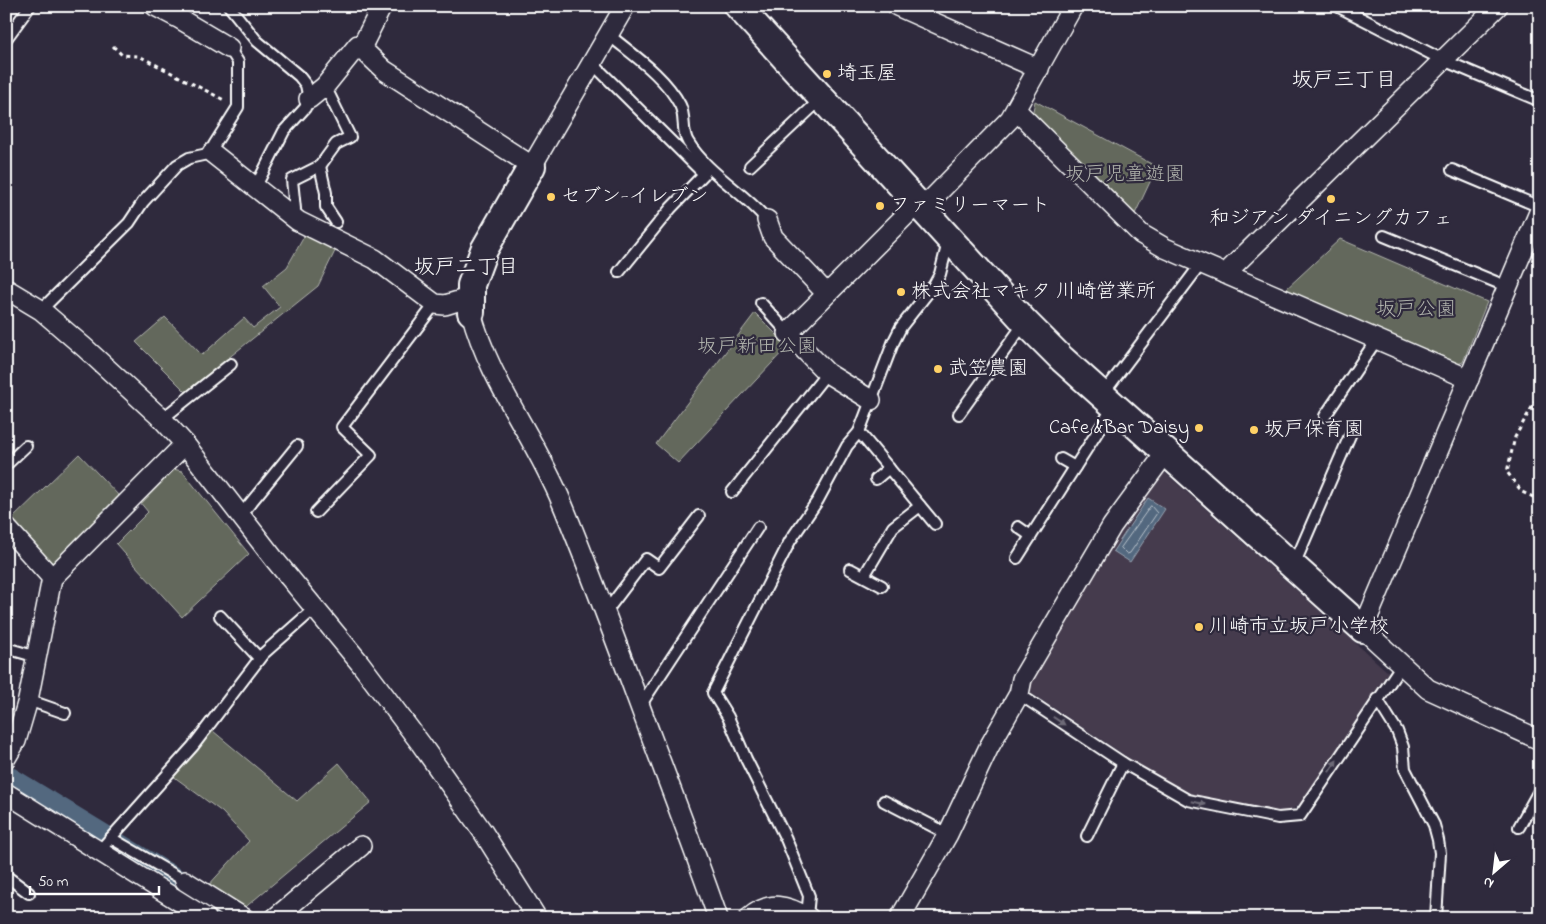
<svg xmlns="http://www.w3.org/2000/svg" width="1546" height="924" viewBox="0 0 1546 924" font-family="'Indie Flower','Klee One',sans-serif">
  <rect width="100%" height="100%" fill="#2f2a3d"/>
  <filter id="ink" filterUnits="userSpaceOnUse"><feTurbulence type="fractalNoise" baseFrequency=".02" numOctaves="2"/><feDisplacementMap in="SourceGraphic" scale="10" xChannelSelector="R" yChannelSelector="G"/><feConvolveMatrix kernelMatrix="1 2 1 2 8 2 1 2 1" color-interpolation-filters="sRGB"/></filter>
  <g filter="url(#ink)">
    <!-- built -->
    <polygon fill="#443a4d" points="1162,470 1388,672 1300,804 1287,813 1274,813 1205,800 1165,782 1031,693 1027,681 1112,538"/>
    <!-- green -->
    <g fill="#63685b" stroke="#b1b4ad">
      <polygon points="1035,101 1157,167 1135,214 1032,116"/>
      <polygon points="306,233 337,247 318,286 186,392 136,342 165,317 202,355 244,318 253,328 280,307 263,286 287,267"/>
      <polygon points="1340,239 1487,302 1463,362 1455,365 1285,290"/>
      <polygon points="755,313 788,346 678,463 656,444"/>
      <polygon points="79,454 121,498 52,568 10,521"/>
      <polygon points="173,469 182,471 249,554 182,617 116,544 148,512 139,501"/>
      <polygon points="213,731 297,801 339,763 371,802 242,910 206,888 249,841 222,812 173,776"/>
    </g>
    <!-- water -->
    <polygon fill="#53687f" stroke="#98a4b2" points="1148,498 1165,509 1130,562 1113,551"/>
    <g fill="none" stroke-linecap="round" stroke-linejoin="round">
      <!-- shore -->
      <polygon stroke="#bac3cc" stroke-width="1" points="1151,506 1157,513 1130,553 1127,554 1121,548"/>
      <!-- river -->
      <polyline stroke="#53687f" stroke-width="31" points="6,781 213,907"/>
      <!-- lane casing -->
      <g stroke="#fff" stroke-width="14">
        <g id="lane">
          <polyline points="229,6 257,41 299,76 306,85 309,99 305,108 284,131 255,188"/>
          <polyline points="1337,6 1443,60 1540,101"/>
          <path d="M609,35C633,55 665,76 680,105C686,117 681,130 688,142C708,174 744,192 767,220"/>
          <polyline points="6,39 30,6"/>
          <polyline points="592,63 704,174 671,208 619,272"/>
          <polyline points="320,166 326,193 326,207 336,222"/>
          <polyline points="750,166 822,98"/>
          <polyline points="1452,170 1540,207"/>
          <polyline points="292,216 295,209 292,180 320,166 336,144 350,137 325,86"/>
          <polyline points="1384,236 1508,287"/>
          <polyline points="761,303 788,333"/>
          <polyline points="41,310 129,223 143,202 177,165 189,158 212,153 214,145 238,107 238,62 229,48"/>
          <polyline points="1103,394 1201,264"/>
          <polyline points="959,414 1025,322"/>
          <polyline points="1325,416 1377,339"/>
          <polyline points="162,419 231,364"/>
          <polyline points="859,432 935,524"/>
          <polyline points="1061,459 1075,467"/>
          <polyline points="6,465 26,446"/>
          <polyline points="876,479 889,468"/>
          <polyline points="732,492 827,373"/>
          <polyline points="316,512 371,455 342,427 435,304"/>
          <polyline points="240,516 297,446"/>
          <polyline points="1018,527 1031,536"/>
          <polyline points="1017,558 1114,406"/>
          <polyline points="1294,565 1354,426"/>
          <polyline points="850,569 882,586"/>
          <polyline points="864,576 893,527 920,506"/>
          <polyline points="605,613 646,559 659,568 699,516"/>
          <polyline points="220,616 259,658"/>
          <polyline points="6,648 37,657"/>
          <polyline points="1019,694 1123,763 1188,800 1278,818 1300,816 1401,666"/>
          <polyline points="1377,699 1397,731 1403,747 1405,769 1434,825 1438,840 1440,853 1436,918"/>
          <polyline points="28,700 65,713"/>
          <polyline points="640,706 758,527"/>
          <polyline points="884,801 948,834"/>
          <polyline points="1519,827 1540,789"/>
          <polyline points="1087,836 1123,763"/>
          <polyline points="111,838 185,881"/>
          <polyline points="100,850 193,746 263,654 315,608"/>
          <polyline points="6,876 29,893"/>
          <polyline points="807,916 809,896 786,839 746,759 728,717 713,693 790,541 818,500 847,446 859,432 893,343 901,327 934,285 940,274 946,250 952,243"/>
        </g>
      </g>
      <!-- street casing -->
      <g stroke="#fff" stroke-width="22">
        <g id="street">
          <polyline points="155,6 180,19 229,48"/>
          <polyline points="897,6 1039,69"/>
          <polyline points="361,48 382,6"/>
          <polyline points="309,99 325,86 358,45 384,70 532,166 625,6"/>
          <polyline points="1016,110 1141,234 1165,248 1469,379"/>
          <polyline points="212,153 298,221 375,259 435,304 445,305 471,297"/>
          <polyline points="923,208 1010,119 1073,6"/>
          <polyline points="1540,210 1363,629 1428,689 1540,740"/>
          <polyline points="767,220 773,237 826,293"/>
          <polyline points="1225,274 1498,6"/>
          <polyline points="6,289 41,310 85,348 162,419 185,444 275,560 360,663 421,744 483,832 537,918"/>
          <path d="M471,312C489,381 535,437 562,503C594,580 622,658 651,736C674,797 697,857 718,918"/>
          <polyline points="871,400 827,373 788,333 919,202"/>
          <polyline points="6,527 52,578"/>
          <polyline points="6,758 16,741 28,700 52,578 185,444"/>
          <polyline points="6,793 206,918"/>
          <polyline points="185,881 244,918"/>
          <polyline points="275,918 361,846"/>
          <path d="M749,918C770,900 787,905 809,918"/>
          <polyline points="900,918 948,834 989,747 1019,694 1022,679 1112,526 1167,451"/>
        </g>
      </g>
      <!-- secondary casing -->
      <g stroke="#fff" stroke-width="30">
        <g id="secondary">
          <polyline points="738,6 1025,322 1062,359 1363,629"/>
          <polyline points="471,312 471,285 484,250 532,166"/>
        </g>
      </g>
      <!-- path -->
      <g stroke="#fff" stroke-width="3" stroke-dasharray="4 4" stroke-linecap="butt">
        <polyline points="113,46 122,55 139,56 226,101"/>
        <polyline points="1540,393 1515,437 1507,472 1522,492 1540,500"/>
      </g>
      <!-- lane -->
      <use href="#lane" stroke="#2f2a3d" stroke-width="10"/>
      <!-- street -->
      <use href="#street" stroke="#2f2a3d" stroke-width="19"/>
      <!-- secondary -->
      <use href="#secondary" stroke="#2f2a3d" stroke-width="26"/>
    </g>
    <!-- one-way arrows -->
    <defs><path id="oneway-solid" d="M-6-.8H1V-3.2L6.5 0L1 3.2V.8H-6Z" transform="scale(1.25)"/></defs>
    <g fill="#6d6a77">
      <use href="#oneway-solid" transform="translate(1059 721) rotate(34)"/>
      <use href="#oneway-solid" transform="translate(1333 766) rotate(-57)"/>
      <use href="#oneway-solid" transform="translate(1199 803) rotate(14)"/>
    </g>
  </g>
  <!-- markers -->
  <g fill="#ffd166" stroke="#2f2a3d" stroke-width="2">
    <circle cx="827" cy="74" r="5"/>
    <circle cx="551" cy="197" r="5"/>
    <circle cx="1331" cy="199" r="5"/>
    <circle cx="880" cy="206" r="5"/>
    <circle cx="901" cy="292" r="5"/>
    <circle cx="938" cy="369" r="5"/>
    <circle cx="1199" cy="428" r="5"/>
    <circle cx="1254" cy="430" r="5"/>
    <circle cx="1199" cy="627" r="5"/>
  </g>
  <g text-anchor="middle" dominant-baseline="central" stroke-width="4.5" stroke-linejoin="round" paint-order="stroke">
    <!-- poi labels -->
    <g font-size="20" fill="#fff" stroke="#2f2a3d" text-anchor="start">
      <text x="837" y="74">埼玉屋</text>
      <text x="561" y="197">セブン-イレブン</text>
      <text x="890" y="206">ファミリーマート</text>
      <text x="1331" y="219" text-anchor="middle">和ジアン ダイニングカフェ</text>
      <text x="911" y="292">株式会社マキタ 川崎営業所</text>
      <text x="948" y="369">武笠農園</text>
      <text x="1189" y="428" text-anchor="end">Cafe &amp;Bar Daisy</text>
      <text x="1264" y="430">坂戸保育園</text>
      <text x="1209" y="627">川崎市立坂戸小学校</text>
    </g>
    <!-- park labels -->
    <g font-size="20" fill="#b1b4ad" stroke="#2f2a3d">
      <text x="1125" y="175">坂戸児童遊園</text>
      <text x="1416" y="310">坂戸公園</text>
      <text x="757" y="347">坂戸新田公園</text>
    </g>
    <!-- neighbourhood labels -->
    <g font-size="21" fill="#fff" stroke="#2f2a3d">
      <text x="1344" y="81">坂戸三丁目</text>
      <text x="466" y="268">坂戸二丁目</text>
    </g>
  </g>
  <!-- margin -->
  <rect width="1546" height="924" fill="none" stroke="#2f2a3d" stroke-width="25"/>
  <rect x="12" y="12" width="1521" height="899" fill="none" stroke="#fff" stroke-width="2" filter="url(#ink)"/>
  <!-- north arrow -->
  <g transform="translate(1494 872) rotate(208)" stroke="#2f2a3d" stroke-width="4" paint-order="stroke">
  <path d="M0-4L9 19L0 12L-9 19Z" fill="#ffffff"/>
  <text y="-8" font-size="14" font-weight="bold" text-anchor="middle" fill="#ffffff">N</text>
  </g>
  <!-- scale -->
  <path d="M30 886v8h129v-8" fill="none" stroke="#ffffff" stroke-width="2.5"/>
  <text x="38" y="886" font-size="15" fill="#ffffff" stroke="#2f2a3d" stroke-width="4" paint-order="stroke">50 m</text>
</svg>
